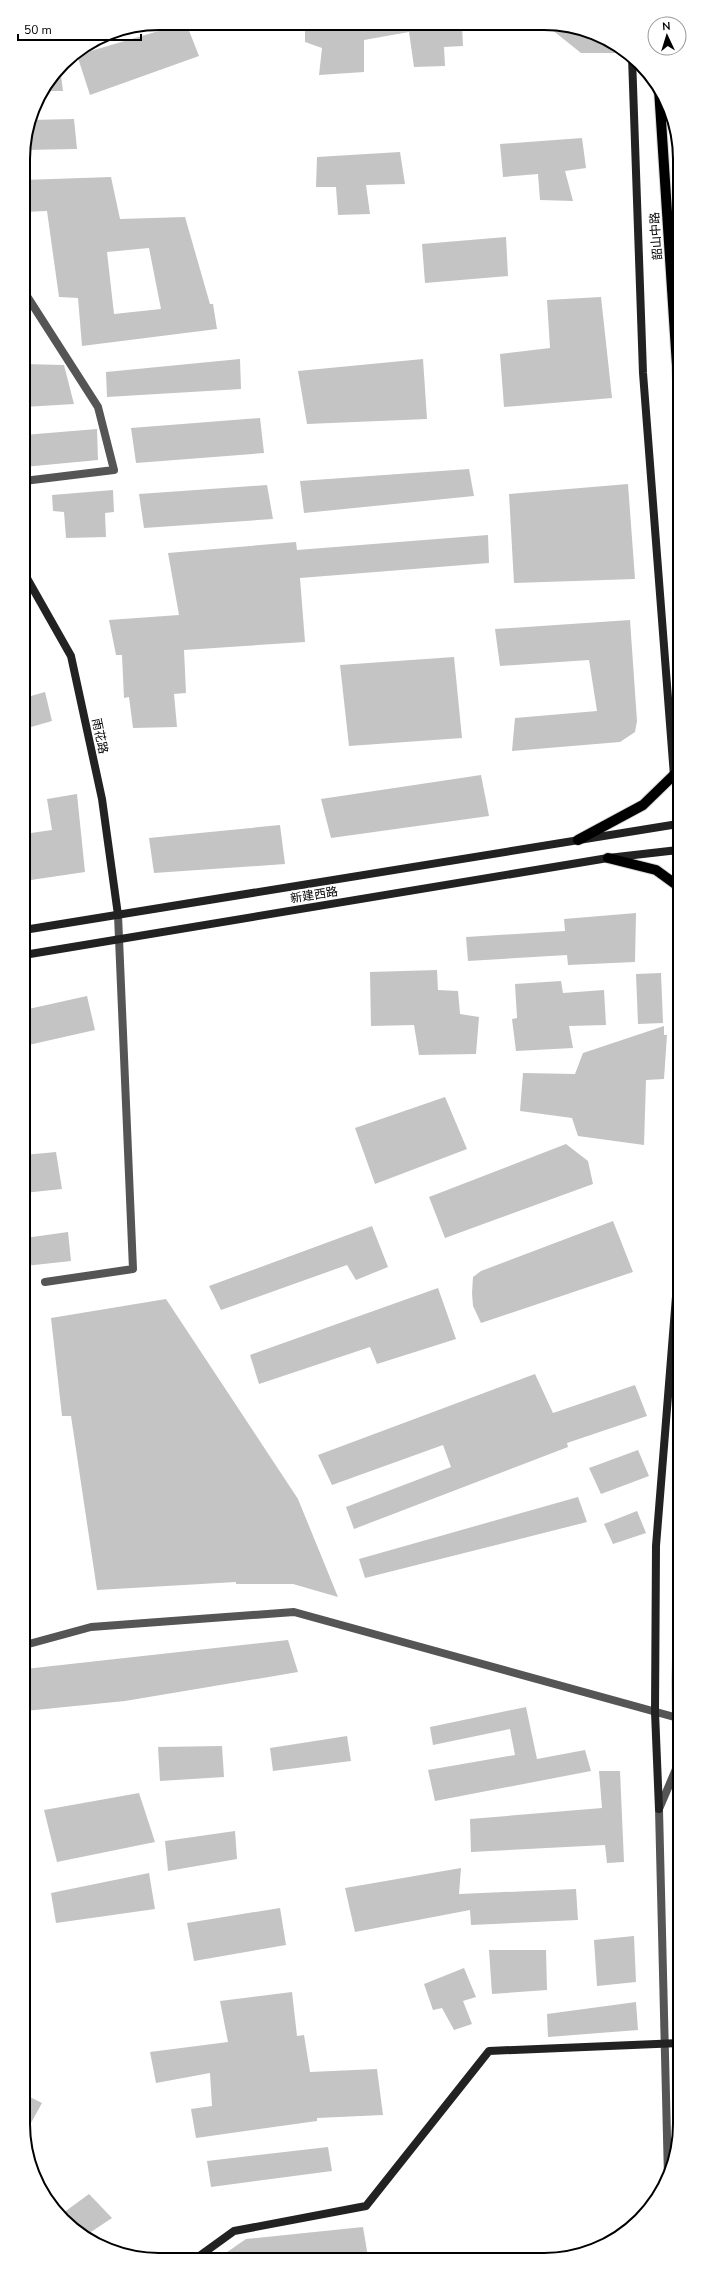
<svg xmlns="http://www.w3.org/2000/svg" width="703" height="2283" viewBox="0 0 703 2283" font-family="'Nunito Sans','Noto Sans SC',sans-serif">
  <rect width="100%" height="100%" fill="#fff"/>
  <!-- building -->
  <g fill="#c4c4c4" fill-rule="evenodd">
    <polygon points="186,23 199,56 90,95 77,55"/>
    <polygon points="305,24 462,25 463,46 444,47 445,66 414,67 409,32 364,40 364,72 319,75 322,48 305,42"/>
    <polygon points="546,25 571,26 612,41 627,53 581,53"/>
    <polygon points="60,67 63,91 44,91"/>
    <polygon points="74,119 77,149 23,150 30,120"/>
    <polygon points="582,138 586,168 565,171 573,201 540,200 538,174 503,177 500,144"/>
    <polygon points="400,152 405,184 366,185 370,214 338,215 336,187 316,187 317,157"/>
    <path d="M111,177L120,219L185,217L210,304H213L217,329L82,346L78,298L59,297L47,211L23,212V180ZM149,248L161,309L114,314L107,252Z"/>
    <polygon points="506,237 508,276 425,283 422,244"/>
    <polygon points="601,297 612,398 504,407 500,354 550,348 547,300"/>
    <polygon points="240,359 241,389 107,397 106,372"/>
    <polygon points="423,359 427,419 307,424 298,371"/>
    <polygon points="24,364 64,365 74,404 24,407"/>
    <polygon points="260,418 264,453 136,463 131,428"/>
    <polygon points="97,429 98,460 24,467 24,435"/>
    <polygon points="469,469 474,496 304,513 300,481"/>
    <polygon points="628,484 635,579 514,583 509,494"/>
    <polygon points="267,485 273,519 144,528 139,494"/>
    <polygon points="113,490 114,512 105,513 106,537 66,538 64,512 53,511 52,495"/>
    <polygon points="488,535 489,563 300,578 305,642 184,650 186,693 174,694 177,727 133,728 129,697 124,698 122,655 116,655 109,620 179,615 168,553 296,542 297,550"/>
    <polygon points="630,620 637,721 635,732 620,742 512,751 515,718 597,711 589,660 500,666 495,629"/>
    <polygon points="454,657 462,738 349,746 340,665"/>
    <polygon points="45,692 52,721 24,729 24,698"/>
    <polygon points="481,775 489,816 331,838 321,799"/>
    <polygon points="77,794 85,872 24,881 24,834 52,830 47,799"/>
    <polygon points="280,825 285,864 154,873 149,838"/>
    <polygon points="636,913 635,962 568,965 567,955 468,961 466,937 565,931 564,919"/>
    <polygon points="437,970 438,990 458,991 460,1014 479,1017 476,1054 419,1055 414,1025 371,1026 370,972"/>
    <polygon points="661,973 663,1023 638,1024 636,974"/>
    <polygon points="561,981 563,993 604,990 606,1025 569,1026 573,1048 516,1051 512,1019 517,1018 515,984"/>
    <polygon points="87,996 95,1030 24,1046 24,1010"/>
    <polygon points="664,1026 664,1035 667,1035 664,1079 646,1080 644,1145 578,1136 572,1118 520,1111 523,1073 575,1074 583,1053"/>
    <polygon points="445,1097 467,1149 375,1184 355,1128"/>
    <polygon points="566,1144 588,1161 593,1184 445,1238 429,1197"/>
    <polygon points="56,1152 62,1189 24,1193 24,1155"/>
    <polygon points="613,1221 633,1272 481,1323 473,1306 472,1293 473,1277 481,1271"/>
    <polygon points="372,1226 388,1267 356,1280 347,1265 221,1310 209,1286"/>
    <polygon points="68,1232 71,1261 25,1266 25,1238"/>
    <polygon points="438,1288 456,1339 377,1364 370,1347 259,1384 250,1355"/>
    <polygon points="166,1299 298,1499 338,1597 293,1584 236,1584 236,1582 97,1590 71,1416 62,1416 51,1318"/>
    <polygon points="535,1374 553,1413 635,1385 647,1416 567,1443 568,1447 354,1529 346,1507 451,1467 443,1445 332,1485 318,1455"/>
    <polygon points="638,1450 649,1476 601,1494 589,1468"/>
    <polygon points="578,1497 587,1522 365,1578 359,1559"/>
    <polygon points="637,1511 646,1533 613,1544 604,1524"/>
    <polygon points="288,1640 298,1672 125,1701 25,1711 25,1669"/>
    <polygon points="526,1707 537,1759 585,1750 591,1771 435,1801 428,1770 515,1755 510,1729 433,1745 430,1727"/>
    <polygon points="347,1736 351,1761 273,1771 270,1748"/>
    <polygon points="222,1746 224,1777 160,1781 158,1747"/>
    <polygon points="599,1771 620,1771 624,1862 607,1863 605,1845 471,1852 470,1819 602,1808"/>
    <polygon points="139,1793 155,1842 57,1862 44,1810"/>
    <polygon points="235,1831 237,1859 168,1871 165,1841"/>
    <polygon points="461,1868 459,1894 576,1889 578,1920 471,1925 470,1910 355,1932 345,1888"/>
    <polygon points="149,1873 155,1909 56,1923 51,1893"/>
    <polygon points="280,1908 286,1945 194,1961 187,1923"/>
    <polygon points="634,1936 636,1982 597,1986 594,1940"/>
    <polygon points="489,1950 546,1950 547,1990 492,1994"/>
    <polygon points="464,1968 476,1997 463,2001 472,2024 454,2030 442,2008 433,2010 424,1984"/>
    <polygon points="292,1992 297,2036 304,2035 310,2072 377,2069 383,2115 317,2118 317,2121 196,2138 191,2109 212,2106 210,2073 156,2083 150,2052 228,2042 220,2001"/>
    <polygon points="636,2002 638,2030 548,2037 547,2014"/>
    <polygon points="26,2095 42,2103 26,2132"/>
    <polygon points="328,2147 332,2171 211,2187 207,2161"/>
    <polygon points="89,2194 112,2218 85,2236 59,2216"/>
    <polygon points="363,2227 368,2257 220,2257 246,2239"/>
  </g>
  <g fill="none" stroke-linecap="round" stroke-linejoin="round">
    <!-- primary casing -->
    <g stroke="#dbdbdb" stroke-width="12">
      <g id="primary">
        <polyline points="659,89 678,381"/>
        <polyline points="578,840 643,805 678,771"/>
        <polyline points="608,858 656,870 678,886"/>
        <polyline points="679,1637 677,1681 679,1766"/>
      </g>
    </g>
    <!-- street -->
    <g stroke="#555" stroke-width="8">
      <polyline points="23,290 98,407 114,470 24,481"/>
      <polyline points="45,1282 133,1269 118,915"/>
      <polyline points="25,1645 91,1627 294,1612 678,1718"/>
      <polyline points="668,2178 659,1809 679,1762"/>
    </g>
    <!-- secondary -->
    <g stroke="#222" stroke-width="8">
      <polyline points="632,57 643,373 674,776"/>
      <polyline points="24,573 71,656 102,799 118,915"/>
      <polyline points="24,930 678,824"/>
      <polyline points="24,955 608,858 678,850"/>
      <polyline points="659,1809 655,1712 656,1546 679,1259"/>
      <polyline points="198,2257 234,2231 366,2206 489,2051 680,2043"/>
    </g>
    <!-- primary -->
    <use href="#primary" stroke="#000" stroke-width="10"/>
  </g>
  <g text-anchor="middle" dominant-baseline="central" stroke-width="3.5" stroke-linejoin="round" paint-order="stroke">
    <!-- street labels -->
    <g font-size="12" fill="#000" stroke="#fff">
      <text transform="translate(656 236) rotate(-94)">韶山中路</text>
      <text transform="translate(100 736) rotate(78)">雨花路</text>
      <text transform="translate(314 895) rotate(-9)">新建西路</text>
    </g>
  </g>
  <!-- crop -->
  <path d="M0 0H703V2283H0ZM159 30H544A129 129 0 0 1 673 159V2124A129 129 0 0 1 544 2253H159A129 129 0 0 1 30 2124V159A129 129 0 0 1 159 30Z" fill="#fff" fill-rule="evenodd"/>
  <path fill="none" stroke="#000" stroke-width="2" d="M159 30H544A129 129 0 0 1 673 159V2124A129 129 0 0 1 544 2253H159A129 129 0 0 1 30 2124V159A129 129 0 0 1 159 30Z"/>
  <!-- north arrow -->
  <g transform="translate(667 36) rotate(356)"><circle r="19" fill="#ffffff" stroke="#999999"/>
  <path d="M0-3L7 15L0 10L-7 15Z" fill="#000000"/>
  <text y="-6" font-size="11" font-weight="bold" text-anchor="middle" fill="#000000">N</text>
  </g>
  <!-- scale -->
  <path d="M18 34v6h123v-6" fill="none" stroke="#000000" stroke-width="2"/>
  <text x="24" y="34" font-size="12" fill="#000000" stroke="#ffffff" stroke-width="3" paint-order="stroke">50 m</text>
</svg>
